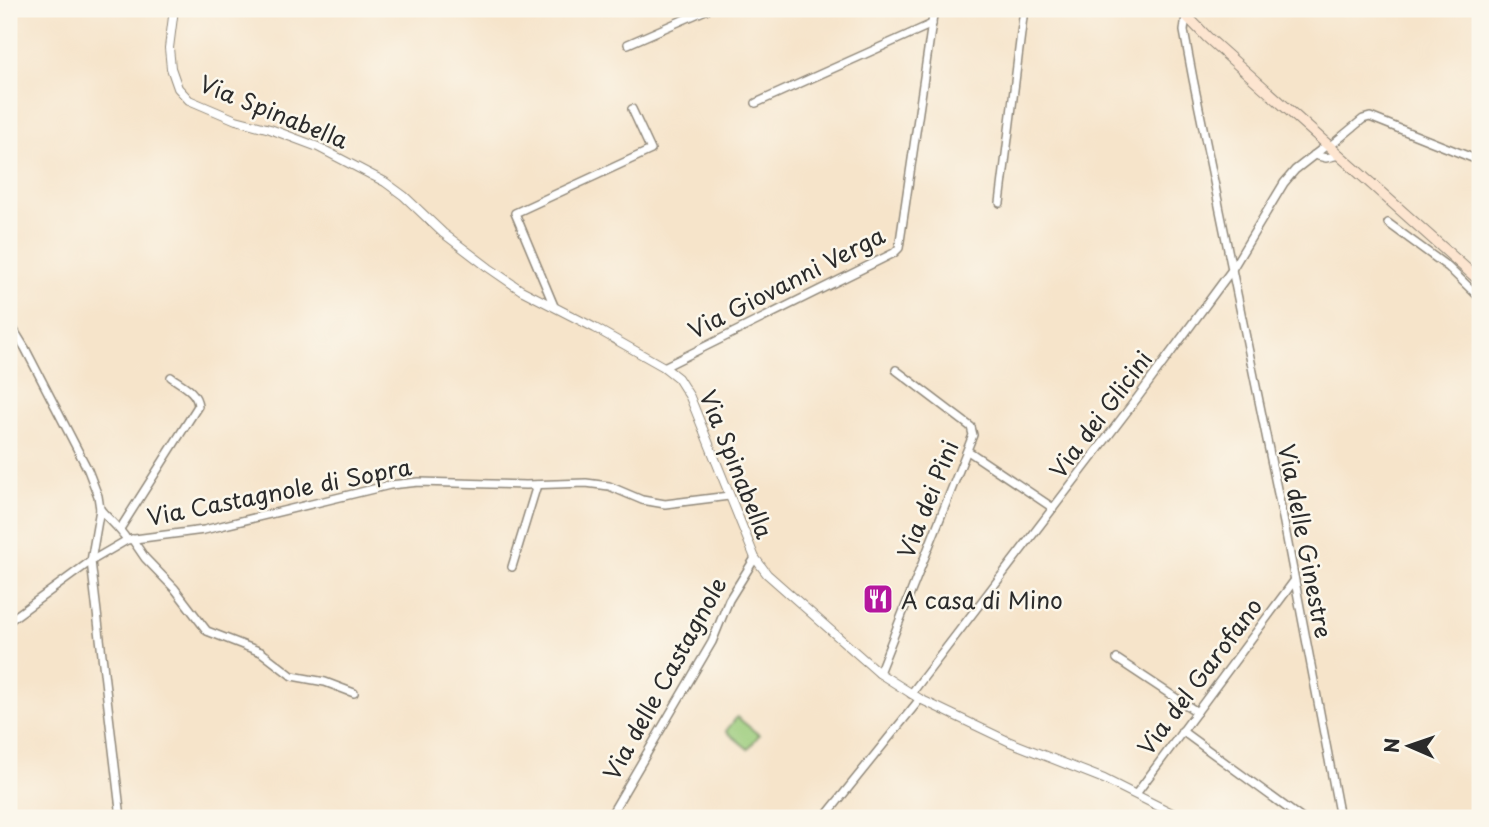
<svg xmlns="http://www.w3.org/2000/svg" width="1489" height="827" viewBox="0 0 1489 827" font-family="'Playpen Sans',sans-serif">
  <rect width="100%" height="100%" fill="#fbf7ec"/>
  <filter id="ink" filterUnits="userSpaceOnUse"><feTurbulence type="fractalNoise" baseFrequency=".0143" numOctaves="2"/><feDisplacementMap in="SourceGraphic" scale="14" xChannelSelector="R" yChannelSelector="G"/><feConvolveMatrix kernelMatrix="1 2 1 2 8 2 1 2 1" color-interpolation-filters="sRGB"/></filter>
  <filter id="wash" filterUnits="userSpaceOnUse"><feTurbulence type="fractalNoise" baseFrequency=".00686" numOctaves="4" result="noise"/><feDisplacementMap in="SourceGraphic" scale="28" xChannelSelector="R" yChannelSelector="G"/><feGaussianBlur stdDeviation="1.57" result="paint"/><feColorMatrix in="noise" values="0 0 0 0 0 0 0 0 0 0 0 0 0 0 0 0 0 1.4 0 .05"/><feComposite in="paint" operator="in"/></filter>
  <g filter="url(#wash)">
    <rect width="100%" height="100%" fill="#f6e4ca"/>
    <!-- green -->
    <polygon fill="#9bcc7b" stroke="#637c53" stroke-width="2" points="737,717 759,735 748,749 726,731"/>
  </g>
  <g filter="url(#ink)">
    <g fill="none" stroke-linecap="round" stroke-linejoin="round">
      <!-- minor casing -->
      <g stroke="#90887a" stroke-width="10">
        <g id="minor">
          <polyline points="1186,15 1184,31 1193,79 1284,523 1340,818"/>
          <polyline points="628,44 708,9"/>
          <polyline points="756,103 932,24"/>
          <polyline points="1329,147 1363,119 1370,117 1480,161"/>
          <polyline points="1314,155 1326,158 1339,155"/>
          <polyline points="1000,203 1024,9"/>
          <polyline points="1388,223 1448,267 1480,298"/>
          <polyline points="554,306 515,213 651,150 632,109"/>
          <polyline points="9,322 25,348 88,470 98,496 100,509 91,561 121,818"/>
          <polyline points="664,367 894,253 899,248 934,9"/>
          <polyline points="968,451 1053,508"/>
          <path d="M100,509C109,520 120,528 127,540"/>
          <path d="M120,529L198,406C197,391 182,385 171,377"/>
          <polyline points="132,539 145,558 175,589 207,631 261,652 292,676 325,682 354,693"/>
          <polyline points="512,567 537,485"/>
          <polyline points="9,621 91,561 127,540 204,530 390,485 419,482 526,485 586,483 609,486 642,500 665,504 729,496"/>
          <polyline points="1117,659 1197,712"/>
          <polyline points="879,673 973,435 971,427 896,370"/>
          <polyline points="911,694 1138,397 1231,271 1284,183 1295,170 1327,145"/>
          <polyline points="1182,731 1301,818"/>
          <polyline points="1136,794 1294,581"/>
          <polyline points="609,818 712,642 729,600 755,558"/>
          <polyline points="824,818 920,699"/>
        </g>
      </g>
      <!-- tertiary casing -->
      <g stroke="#90887a" stroke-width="10">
        <polyline id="tertiary" points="174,9 169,48 171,68 178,88 189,100 236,120 270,129 318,147 385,182 404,196 443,233 489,268 521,290 595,328 664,367 678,378 690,397 755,558 767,574 879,673 920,699 1010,742 1104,779 1182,818"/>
      </g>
      <!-- secondary casing -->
      <g stroke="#90887a" stroke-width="12">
        <polyline id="secondary" points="1180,9 1207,37 1480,281"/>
      </g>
      <!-- minor -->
      <use href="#minor" stroke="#fff" stroke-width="7"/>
      <!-- tertiary -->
      <use href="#tertiary" stroke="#fff" stroke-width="8"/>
      <!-- secondary -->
      <use href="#secondary" stroke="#fde5d0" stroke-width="10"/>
    </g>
  </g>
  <!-- icons -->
  <defs>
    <g id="restaurant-square" transform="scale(1.575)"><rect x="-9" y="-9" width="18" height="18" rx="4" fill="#b5179e" stroke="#fbf7ec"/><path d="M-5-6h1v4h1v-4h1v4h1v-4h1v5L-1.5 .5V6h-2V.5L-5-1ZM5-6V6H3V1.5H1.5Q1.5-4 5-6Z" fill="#fff"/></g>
  </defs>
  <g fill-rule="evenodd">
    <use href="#restaurant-square" x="878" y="599"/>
  </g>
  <g text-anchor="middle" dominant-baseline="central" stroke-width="5" stroke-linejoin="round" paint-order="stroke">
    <!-- street labels -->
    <g font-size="23" fill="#2b2b2b" stroke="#fbf7ec">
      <text transform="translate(274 111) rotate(22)">Via Spinabella</text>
      <text transform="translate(786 282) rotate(-27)">Via Giovanni Verga</text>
      <text transform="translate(1100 414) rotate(-53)">Via dei Glicini</text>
      <text transform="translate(737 464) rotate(68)">Via Spinabella</text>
      <text transform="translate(279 491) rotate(-11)">Via Castagnole di Sopra</text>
      <text transform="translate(927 499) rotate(-68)">Via dei Pini</text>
      <text transform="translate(1306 541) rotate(79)">Via delle Ginestre</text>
      <text transform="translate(1199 676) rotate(-53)">Via del Garofano</text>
      <text transform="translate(664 678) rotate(-61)">Via delle Castagnole</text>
    </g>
    <!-- poi labels -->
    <g font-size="23" fill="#2b2b2b" stroke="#fbf7ec" text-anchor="start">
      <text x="901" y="599">A casa di Mino</text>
    </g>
  </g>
  <!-- margin -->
  <rect width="1489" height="827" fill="none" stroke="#fbf7ec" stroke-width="35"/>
  <!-- north arrow -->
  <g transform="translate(1409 746) rotate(272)" stroke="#fbf7ec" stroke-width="5" paint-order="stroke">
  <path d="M0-5L12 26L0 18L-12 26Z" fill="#2b2b2b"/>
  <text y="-10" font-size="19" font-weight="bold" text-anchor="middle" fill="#2b2b2b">N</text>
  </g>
</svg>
